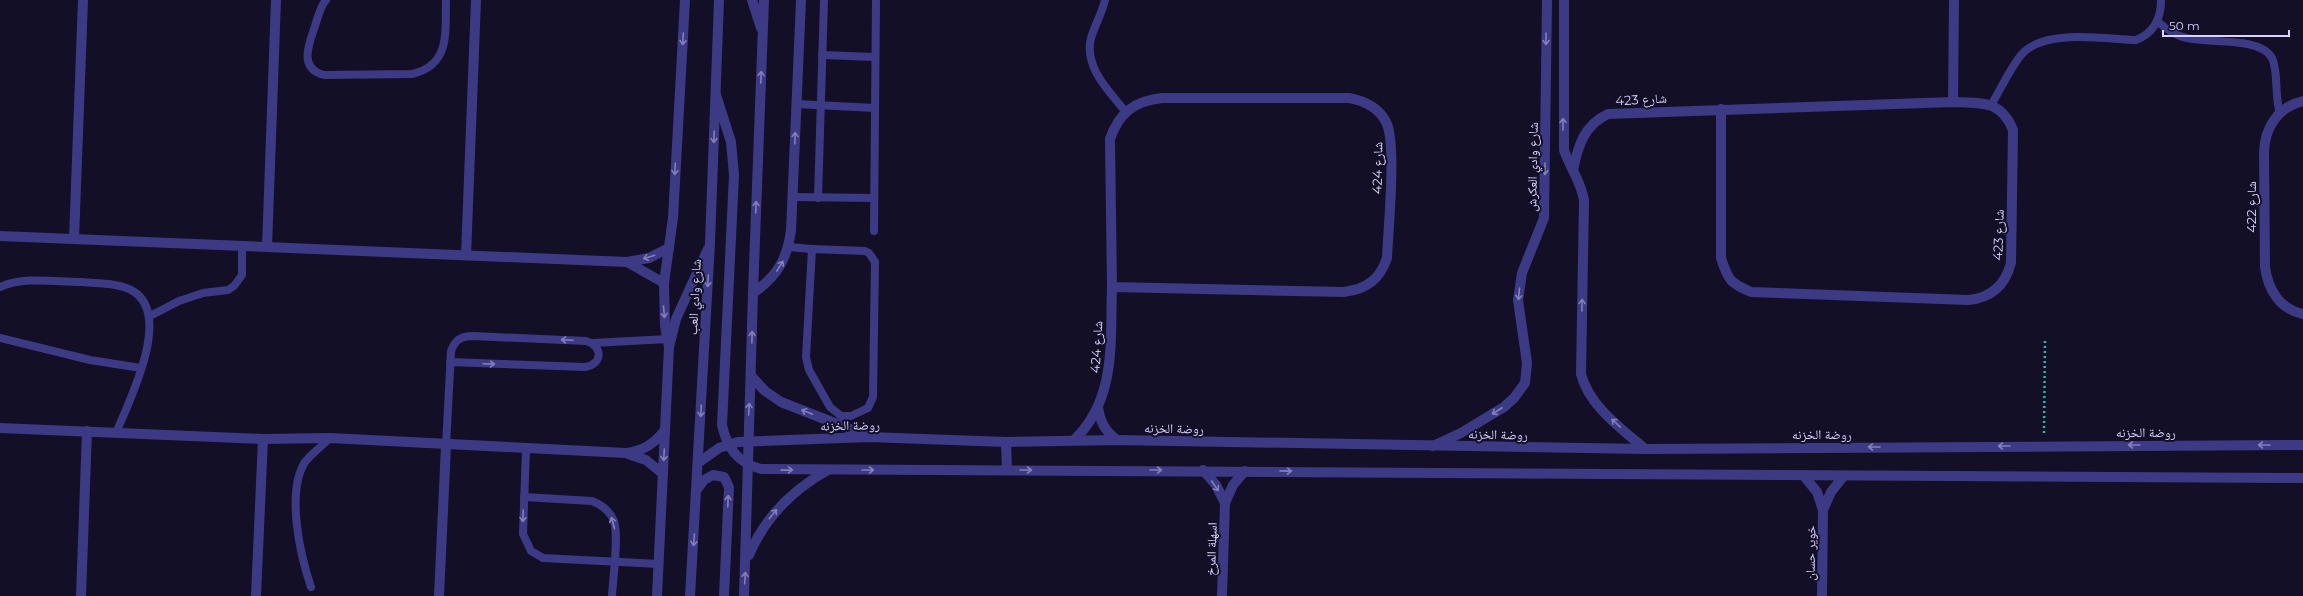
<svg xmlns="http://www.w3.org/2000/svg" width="2303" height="596" viewBox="0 0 2303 596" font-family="Montserrat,'Noto Naskh Arabic',sans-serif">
  <rect width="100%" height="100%" fill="#130f26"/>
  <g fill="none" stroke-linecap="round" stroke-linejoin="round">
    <!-- path -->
    <polyline stroke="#2fb8b0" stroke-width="2.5" stroke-dasharray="2 3" stroke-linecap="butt" points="2044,433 2045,339"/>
    <!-- service -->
    <g stroke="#3d3a85" stroke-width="8">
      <path d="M326,0C320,7 318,17 315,26C309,44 298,68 324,75L412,74C451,65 445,32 446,0"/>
      <path d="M1105,0C1102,13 1095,25 1091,38C1084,67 1108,90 1125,111"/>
      <path d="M2158,22C2167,29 2175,36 2187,38C2209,44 2260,36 2272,58C2279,73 2274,96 2280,113"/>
      <polyline points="822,55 875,57"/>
      <polyline points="796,104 875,108"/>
      <path d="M1991,105C2001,89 2009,70 2021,55C2044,28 2103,39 2136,40C2154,33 2161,19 2161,0"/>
      <polyline points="792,197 874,198"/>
      <polyline points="818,198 824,0"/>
      <polyline points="874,231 876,0"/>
      <polyline points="789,247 812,249"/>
      <polygon points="812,249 865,251 869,253 875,262 873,397 868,408 851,416 841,416 830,407 809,370 806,357"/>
      <path d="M0,287C24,276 56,282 81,282C97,283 114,283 129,289C176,310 129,401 116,433"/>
      <polyline points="150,316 179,301 203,293 228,290 234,286 242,275 242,246"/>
      <polyline points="0,338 90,360 141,368"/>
      <polyline points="593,343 668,339"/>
      <path d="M446,446L451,351C455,340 461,336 473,336L586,341C603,346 603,364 585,367L450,362"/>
      <polyline points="526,449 523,534 531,551 543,558 659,564"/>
      <path d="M524,497L592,501C602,505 610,511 614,521C619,537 613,578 612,596"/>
      <path d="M311,587C300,555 286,492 305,462C312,453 322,446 330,438"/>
    </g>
    <!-- minor -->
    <g stroke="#3d3a85" stroke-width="10">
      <path d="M1564,0V150C1570,168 1581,181 1584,200L1581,374C1589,406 1621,428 1645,449"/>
      <path d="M1162,98H1349C1365,101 1379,108 1386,122C1397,142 1388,231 1387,258C1380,279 1367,289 1344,292L1112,287L1110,139C1119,113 1134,101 1162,98Z"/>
      <path d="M2303,101C2278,107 2265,127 2264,152L2265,267C2268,289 2279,309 2303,314"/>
      <polyline points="1953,102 1954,0"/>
      <path d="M1573,170C1578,146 1584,125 1608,114L1953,102C1981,103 2001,100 2013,130L2011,263C2005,286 1991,298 1968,300L1751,292C1730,283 1728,280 1721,258V109"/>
      <polyline points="0,236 627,262 649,258 669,248"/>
      <polyline points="74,239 83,0"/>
      <polyline points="267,247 276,0"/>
      <polyline points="466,255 476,0"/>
      <polyline points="627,262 664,283"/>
      <path d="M1098,407C1100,422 1105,431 1117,440"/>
      <path d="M0,428L263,439L330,438L626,453C643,451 654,444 665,430"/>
      <path d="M1074,440C1117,399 1110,341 1112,287"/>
      <polyline points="1433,446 1461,433 1504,407 1514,398 1525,383 1527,363 1518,300 1522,273 1544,218 1547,0"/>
      <polyline points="628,454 646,460 663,474"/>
      <polyline points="1203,470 1216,485 1225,503"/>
      <polyline points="1804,476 1817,492 1823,510 1822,596"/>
      <polyline points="1823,510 1831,492 1843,477"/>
      <polyline points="81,596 87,431"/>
      <polyline points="256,596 263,439"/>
      <polyline points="439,596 446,446"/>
      <polyline points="657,596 669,347 665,326 664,283 673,218 685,0"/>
      <polyline points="1222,596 1225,503 1233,485 1245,471"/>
    </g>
    <!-- tertiary -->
    <g stroke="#3d3a85" stroke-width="10">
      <polyline points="752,0 761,28"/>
      <path d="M716,95L731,142L734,175L722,425C727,448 738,463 761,469L2303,478"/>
      <path d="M753,293C777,277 787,259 791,231L801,0"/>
      <polyline points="669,347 676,319 708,249"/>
      <polyline points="751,376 765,391 781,402 865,435"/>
      <polyline points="1006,442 1007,470"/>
      <polyline points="698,463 719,448 738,442 869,437 1006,442 1117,440 1645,449 2303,445"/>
      <polyline points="698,488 704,480 713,475 724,477 729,487 724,596"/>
      <path d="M749,555C765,517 792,490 828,470"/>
      <polyline points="690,596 710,243 719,0"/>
      <polyline points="744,596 753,293 764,0"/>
    </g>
  </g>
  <!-- one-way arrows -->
  <defs><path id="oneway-shaft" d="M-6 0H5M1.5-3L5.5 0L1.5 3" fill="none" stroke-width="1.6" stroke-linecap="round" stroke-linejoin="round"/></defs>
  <g stroke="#837fbc">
    <use href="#oneway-shaft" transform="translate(683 39) rotate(93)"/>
    <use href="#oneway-shaft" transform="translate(1546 39) rotate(90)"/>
    <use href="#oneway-shaft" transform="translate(761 77) rotate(-88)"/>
    <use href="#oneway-shaft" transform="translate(1563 124) rotate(-90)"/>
    <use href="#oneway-shaft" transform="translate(714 137) rotate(92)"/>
    <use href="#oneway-shaft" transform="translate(795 138) rotate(-88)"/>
    <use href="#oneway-shaft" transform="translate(675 169) rotate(93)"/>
    <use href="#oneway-shaft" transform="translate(1545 169) rotate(90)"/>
    <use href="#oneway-shaft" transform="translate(756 207) rotate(-88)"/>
    <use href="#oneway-shaft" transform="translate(649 257) rotate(163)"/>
    <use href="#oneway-shaft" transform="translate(780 266) rotate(-58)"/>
    <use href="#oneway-shaft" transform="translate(708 281) rotate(93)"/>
    <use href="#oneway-shaft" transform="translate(1519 294) rotate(95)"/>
    <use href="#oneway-shaft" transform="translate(1582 305) rotate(-89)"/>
    <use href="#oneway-shaft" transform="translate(664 312) rotate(85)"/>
    <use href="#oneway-shaft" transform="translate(752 337) rotate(-89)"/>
    <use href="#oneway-shaft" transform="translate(567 340) rotate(-177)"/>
    <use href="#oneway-shaft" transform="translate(489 364) rotate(2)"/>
    <use href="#oneway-shaft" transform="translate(749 409) rotate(-87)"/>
    <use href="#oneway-shaft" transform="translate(701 411) rotate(93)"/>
    <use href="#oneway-shaft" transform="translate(1497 411) rotate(147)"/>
    <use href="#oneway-shaft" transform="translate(807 412) rotate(-158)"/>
    <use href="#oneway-shaft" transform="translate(1616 423) rotate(-136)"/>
    <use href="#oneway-shaft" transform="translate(2134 445) rotate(180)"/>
    <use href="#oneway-shaft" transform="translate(2264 445) rotate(180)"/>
    <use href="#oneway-shaft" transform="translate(2004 446) rotate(180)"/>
    <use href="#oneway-shaft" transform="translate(1874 447) rotate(180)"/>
    <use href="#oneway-shaft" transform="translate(664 455) rotate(93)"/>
    <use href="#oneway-shaft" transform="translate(787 470) rotate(-1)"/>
    <use href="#oneway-shaft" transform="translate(868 470)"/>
    <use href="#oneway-shaft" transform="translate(1026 470)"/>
    <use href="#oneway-shaft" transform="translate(1156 470)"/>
    <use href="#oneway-shaft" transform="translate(1286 471) rotate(1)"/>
    <use href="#oneway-shaft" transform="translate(1215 486) rotate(56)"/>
    <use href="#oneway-shaft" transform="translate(728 501) rotate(-88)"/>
    <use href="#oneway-shaft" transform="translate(773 514) rotate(-51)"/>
    <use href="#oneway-shaft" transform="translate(523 516) rotate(92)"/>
    <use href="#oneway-shaft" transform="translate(613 523) rotate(-105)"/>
    <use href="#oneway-shaft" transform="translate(694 540) rotate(94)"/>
    <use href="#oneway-shaft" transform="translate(745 578) rotate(-87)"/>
  </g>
  <g text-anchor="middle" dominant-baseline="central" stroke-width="4" stroke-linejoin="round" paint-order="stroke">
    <!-- street labels -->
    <g font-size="13" fill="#d9d4ff" stroke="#130f26">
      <text transform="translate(1641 99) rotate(-3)">شارع 423</text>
      <text transform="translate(1532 167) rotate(-89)">شارع وادي العكرش</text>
      <text transform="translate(1377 168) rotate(-89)">شارع 424</text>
      <text transform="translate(2251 207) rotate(-90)">شارع 422</text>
      <text transform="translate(1998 235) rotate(-88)">شارع 423</text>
      <text transform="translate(694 297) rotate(-87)">شارع وادي العب</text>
      <text transform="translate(1096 347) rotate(-87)">شارع 424</text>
      <text transform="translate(850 425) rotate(-1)">روضة الخزنه</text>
      <text transform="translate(1174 428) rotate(1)">روضة الخزنه</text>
      <text x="2146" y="432">روضة الخزنه</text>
      <text transform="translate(1498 434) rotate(1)">روضة الخزنه</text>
      <text x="1822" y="434">روضة الخزنه</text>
      <text transform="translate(1211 549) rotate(-88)">اسهلة المرخ</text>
      <text transform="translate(1810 553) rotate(-89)">خوير حسان</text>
    </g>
  </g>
  <!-- scale -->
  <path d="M2163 30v6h126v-6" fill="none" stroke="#d9d4ff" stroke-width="2"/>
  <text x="2169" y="30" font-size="12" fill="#d9d4ff" stroke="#130f26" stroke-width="3" paint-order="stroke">50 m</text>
</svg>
